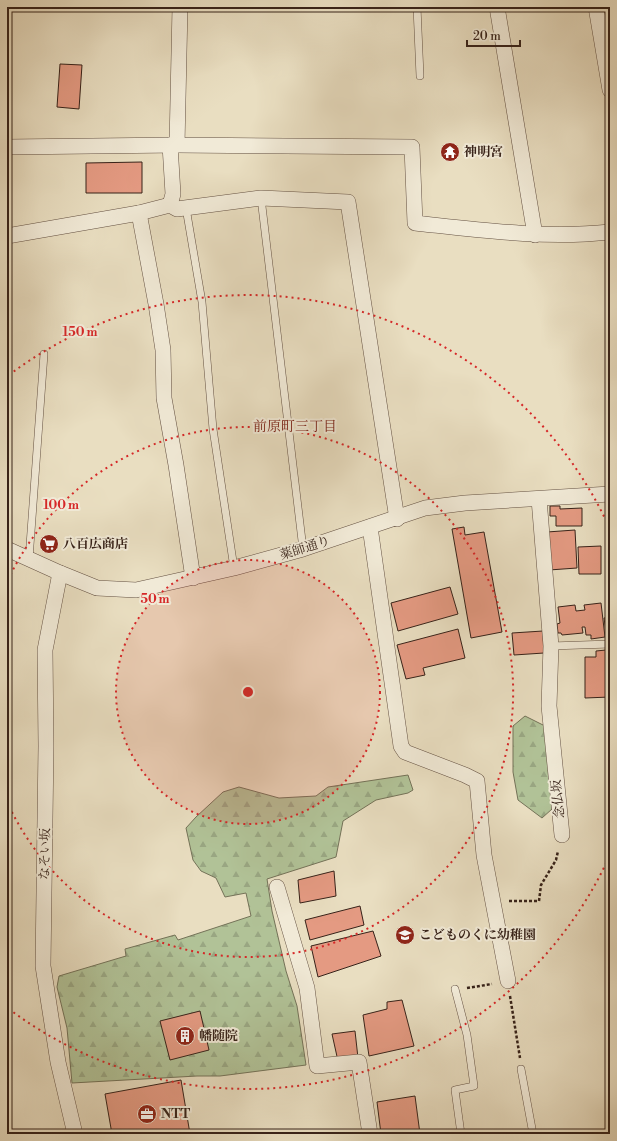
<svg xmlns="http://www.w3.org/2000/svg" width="617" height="1141" viewBox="0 0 617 1141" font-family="'Libre Bodoni','Noto Serif JP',serif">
  <defs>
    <pattern id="forest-firs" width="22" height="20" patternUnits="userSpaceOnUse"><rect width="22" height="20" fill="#b1c297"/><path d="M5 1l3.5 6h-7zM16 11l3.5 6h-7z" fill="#99a682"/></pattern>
  </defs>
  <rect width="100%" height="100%" fill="#e9dec1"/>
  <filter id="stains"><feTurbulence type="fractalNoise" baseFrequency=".005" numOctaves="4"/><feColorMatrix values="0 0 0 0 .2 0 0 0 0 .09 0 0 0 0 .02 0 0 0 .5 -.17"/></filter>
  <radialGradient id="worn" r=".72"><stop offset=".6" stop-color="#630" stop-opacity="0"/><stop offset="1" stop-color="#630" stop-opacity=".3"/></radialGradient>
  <!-- forest -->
  <g fill="url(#forest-firs)" stroke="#747258">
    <polygon points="525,716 545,726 552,809 542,818 518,800 513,772 513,726"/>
    <polygon points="408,775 413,790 408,793 376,800 343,821 336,857 267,879 272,911 286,971 297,1006 306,1065 220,1076 197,1076 72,1083 67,1028 57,987 59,976 126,956 125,949 175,935 178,940 251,916 246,893 225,897 216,878 201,871 193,860 186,828 196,817 223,792 239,787 279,798 316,796 328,787"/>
  </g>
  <!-- building -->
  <g fill="#e49a82" stroke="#372219">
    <polygon points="60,64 82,65 79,109 57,107"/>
    <polygon points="142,162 142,193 86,193 86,163"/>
    <polygon points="550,506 560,506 560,509 582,508 582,526 556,526 556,516 550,516"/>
    <polygon points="464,527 465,535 484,532 502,632 471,638 452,529"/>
    <polygon points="575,530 577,568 549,570 547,532"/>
    <polygon points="601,546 601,574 579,574 578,547"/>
    <rect x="608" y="548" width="2" height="23"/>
    <polygon points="450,587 458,614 398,631 391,603"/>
    <polygon points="601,603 605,637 591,639 591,635 586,635 585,627 582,627 583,633 562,635 561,633 558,633 557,624 560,623 558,607 575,605 576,611 585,610 584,605"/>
    <polygon points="610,617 610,631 606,632 604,618"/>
    <polygon points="458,629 465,658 423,668 425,675 406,679 397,645"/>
    <polygon points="543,631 544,653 514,655 512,633"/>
    <polygon points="606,650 607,685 610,685 610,697 585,698 585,657 596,657 596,651"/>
    <polygon points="334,871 336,896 300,903 298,880"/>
    <polygon points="360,906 364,925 310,940 305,920"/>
    <polygon points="373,931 381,956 318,977 311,946"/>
    <polygon points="402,1000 414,1046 369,1056 363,1015 387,1009 387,1002"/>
    <polygon points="200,1011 209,1050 170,1060 160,1021"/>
    <polygon points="355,1031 358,1058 338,1061 332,1034"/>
    <polygon points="181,1080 190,1134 112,1134 105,1094"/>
    <polygon points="415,1096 420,1134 381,1134 377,1102"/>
  </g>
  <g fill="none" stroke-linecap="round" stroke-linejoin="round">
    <!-- service casing -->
    <g stroke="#645143" stroke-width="8">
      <g id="service">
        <polyline points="417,7 420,76"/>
        <polyline points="261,198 303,549"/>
        <polyline points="186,208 202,302 213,429 234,568"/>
        <polyline points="29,559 44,354"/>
        <polyline points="551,646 610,644"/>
        <polyline points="455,989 467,1035 474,1086 455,1090 461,1134"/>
        <polyline points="521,1069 533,1134"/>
      </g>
    </g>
    <!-- minor casing -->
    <g stroke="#645143" stroke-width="16">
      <g id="minor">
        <path d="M180,7L177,145L412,147L415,223C480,230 545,239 610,232"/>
        <polyline points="497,7 535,235"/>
        <polyline points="596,7 610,90"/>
        <polyline points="7,147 177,145"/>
        <polyline points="170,205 173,194 170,145"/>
        <polyline points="7,236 139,213"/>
        <polyline points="539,499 551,646 549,706 562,835"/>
        <polyline points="370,527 401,746 405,752 465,775 477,781 484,855 508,981"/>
        <polyline points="7,549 60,573 97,588 136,590 234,568 303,549 425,508 465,503 610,494"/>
        <polyline points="60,573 45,650 46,746 43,966 58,1062 75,1134"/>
        <polyline points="193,578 176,465 164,398 163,350 156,304 139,213 170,205 177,209 261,198 348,202 397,519"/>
        <polyline points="277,887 307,988 317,1066 359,1062 370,1134"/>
      </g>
    </g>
    <!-- path -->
    <g stroke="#372219" stroke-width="2.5" stroke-dasharray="3 2" stroke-linecap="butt">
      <polyline points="509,901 539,901 541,885 556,860 558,851"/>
      <polyline points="467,988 492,984"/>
      <polyline points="510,996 520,1058"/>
    </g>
    <!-- service -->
    <use href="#service" stroke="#f1ead7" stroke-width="7"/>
    <!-- minor -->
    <use href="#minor" stroke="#f1ead7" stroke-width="15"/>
  </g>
  <!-- distance rings -->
  <circle cx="248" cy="692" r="132" fill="#d62828" fill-opacity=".12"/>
  <g fill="none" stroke="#d62828" stroke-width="2" stroke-dasharray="2 4">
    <circle cx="248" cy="692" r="132"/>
    <path d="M8 580A265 265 0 1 1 8 804"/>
    <path d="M609 857A397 397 0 0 1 9 1009M9 375A397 397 0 0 1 609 527"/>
  </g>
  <!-- icons -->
  <defs>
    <g id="temple-disc" transform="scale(1)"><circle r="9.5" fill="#8f2418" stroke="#f1ead7"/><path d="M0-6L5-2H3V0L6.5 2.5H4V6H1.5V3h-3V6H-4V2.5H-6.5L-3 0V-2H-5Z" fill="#fff"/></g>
    <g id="supermarket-disc" transform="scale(1)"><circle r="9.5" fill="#8f2418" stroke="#f1ead7"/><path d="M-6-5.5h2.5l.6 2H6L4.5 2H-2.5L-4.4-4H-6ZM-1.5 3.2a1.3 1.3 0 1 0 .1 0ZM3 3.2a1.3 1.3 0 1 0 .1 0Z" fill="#fff"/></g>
    <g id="school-disc" transform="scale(1)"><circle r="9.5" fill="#8f2418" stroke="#f1ead7"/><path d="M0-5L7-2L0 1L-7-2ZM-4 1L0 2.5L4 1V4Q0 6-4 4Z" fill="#fff"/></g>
    <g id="building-disc" transform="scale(1)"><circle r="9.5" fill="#8f2418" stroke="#f1ead7"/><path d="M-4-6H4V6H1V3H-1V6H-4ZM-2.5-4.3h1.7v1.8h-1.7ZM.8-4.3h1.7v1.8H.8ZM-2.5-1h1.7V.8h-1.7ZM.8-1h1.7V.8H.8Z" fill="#fff"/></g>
    <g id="office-disc" transform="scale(1)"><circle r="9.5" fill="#8f2418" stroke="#f1ead7"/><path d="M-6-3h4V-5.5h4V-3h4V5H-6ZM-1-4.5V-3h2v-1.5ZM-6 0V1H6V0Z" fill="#fff"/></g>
  </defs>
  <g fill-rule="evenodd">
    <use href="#temple-disc" x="450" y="152"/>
    <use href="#supermarket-disc" x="49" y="544"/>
    <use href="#school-disc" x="405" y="935"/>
    <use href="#building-disc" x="185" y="1036"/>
    <use href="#office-disc" x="147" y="1114"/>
  </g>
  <g text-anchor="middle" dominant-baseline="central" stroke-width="4" stroke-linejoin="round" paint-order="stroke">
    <!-- poi labels -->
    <g font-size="13" font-weight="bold" fill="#372219" stroke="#f1ead7" text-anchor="start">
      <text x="464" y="152">神明宮</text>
      <text x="63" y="544">八百広商店</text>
      <text x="419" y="935">こどものくに幼稚園</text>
      <text x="199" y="1036">幡随院</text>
      <text x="161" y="1114">NTT</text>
    </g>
    <!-- street labels -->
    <g font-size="13" fill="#372219" stroke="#f1ead7">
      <text transform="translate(305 548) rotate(-17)">薬師通り</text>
      <text transform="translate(558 799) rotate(-96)">念仏坂</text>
      <text transform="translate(45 854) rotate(-89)">なそい坂</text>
    </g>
    <!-- neighbourhood labels -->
    <g font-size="14" fill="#7a1f14" stroke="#f1ead7">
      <text x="295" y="427">前原町三丁目</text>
    </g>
  </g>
  <circle cx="248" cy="692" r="6" fill="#d62828" stroke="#f1ead7" stroke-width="2"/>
  <g font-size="12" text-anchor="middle" font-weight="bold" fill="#d62828" stroke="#f1ead7" stroke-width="4" stroke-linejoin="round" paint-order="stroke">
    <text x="80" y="336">150 m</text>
    <text x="61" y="509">100 m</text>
    <text x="155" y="603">50 m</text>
  </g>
  <!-- margin -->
  <rect width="617" height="1141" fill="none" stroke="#e9dec1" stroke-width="24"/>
  <rect x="8" y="8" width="601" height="1125" fill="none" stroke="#372219" stroke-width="2"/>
  <rect x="12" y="12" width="593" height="1117" fill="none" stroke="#372219"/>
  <!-- scale -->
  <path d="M467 40v6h53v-6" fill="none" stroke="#372219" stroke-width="2"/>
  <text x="473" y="40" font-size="12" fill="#372219" stroke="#f1ead7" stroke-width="3" paint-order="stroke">20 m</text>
  <rect width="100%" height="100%" filter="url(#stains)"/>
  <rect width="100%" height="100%" fill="url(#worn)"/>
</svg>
